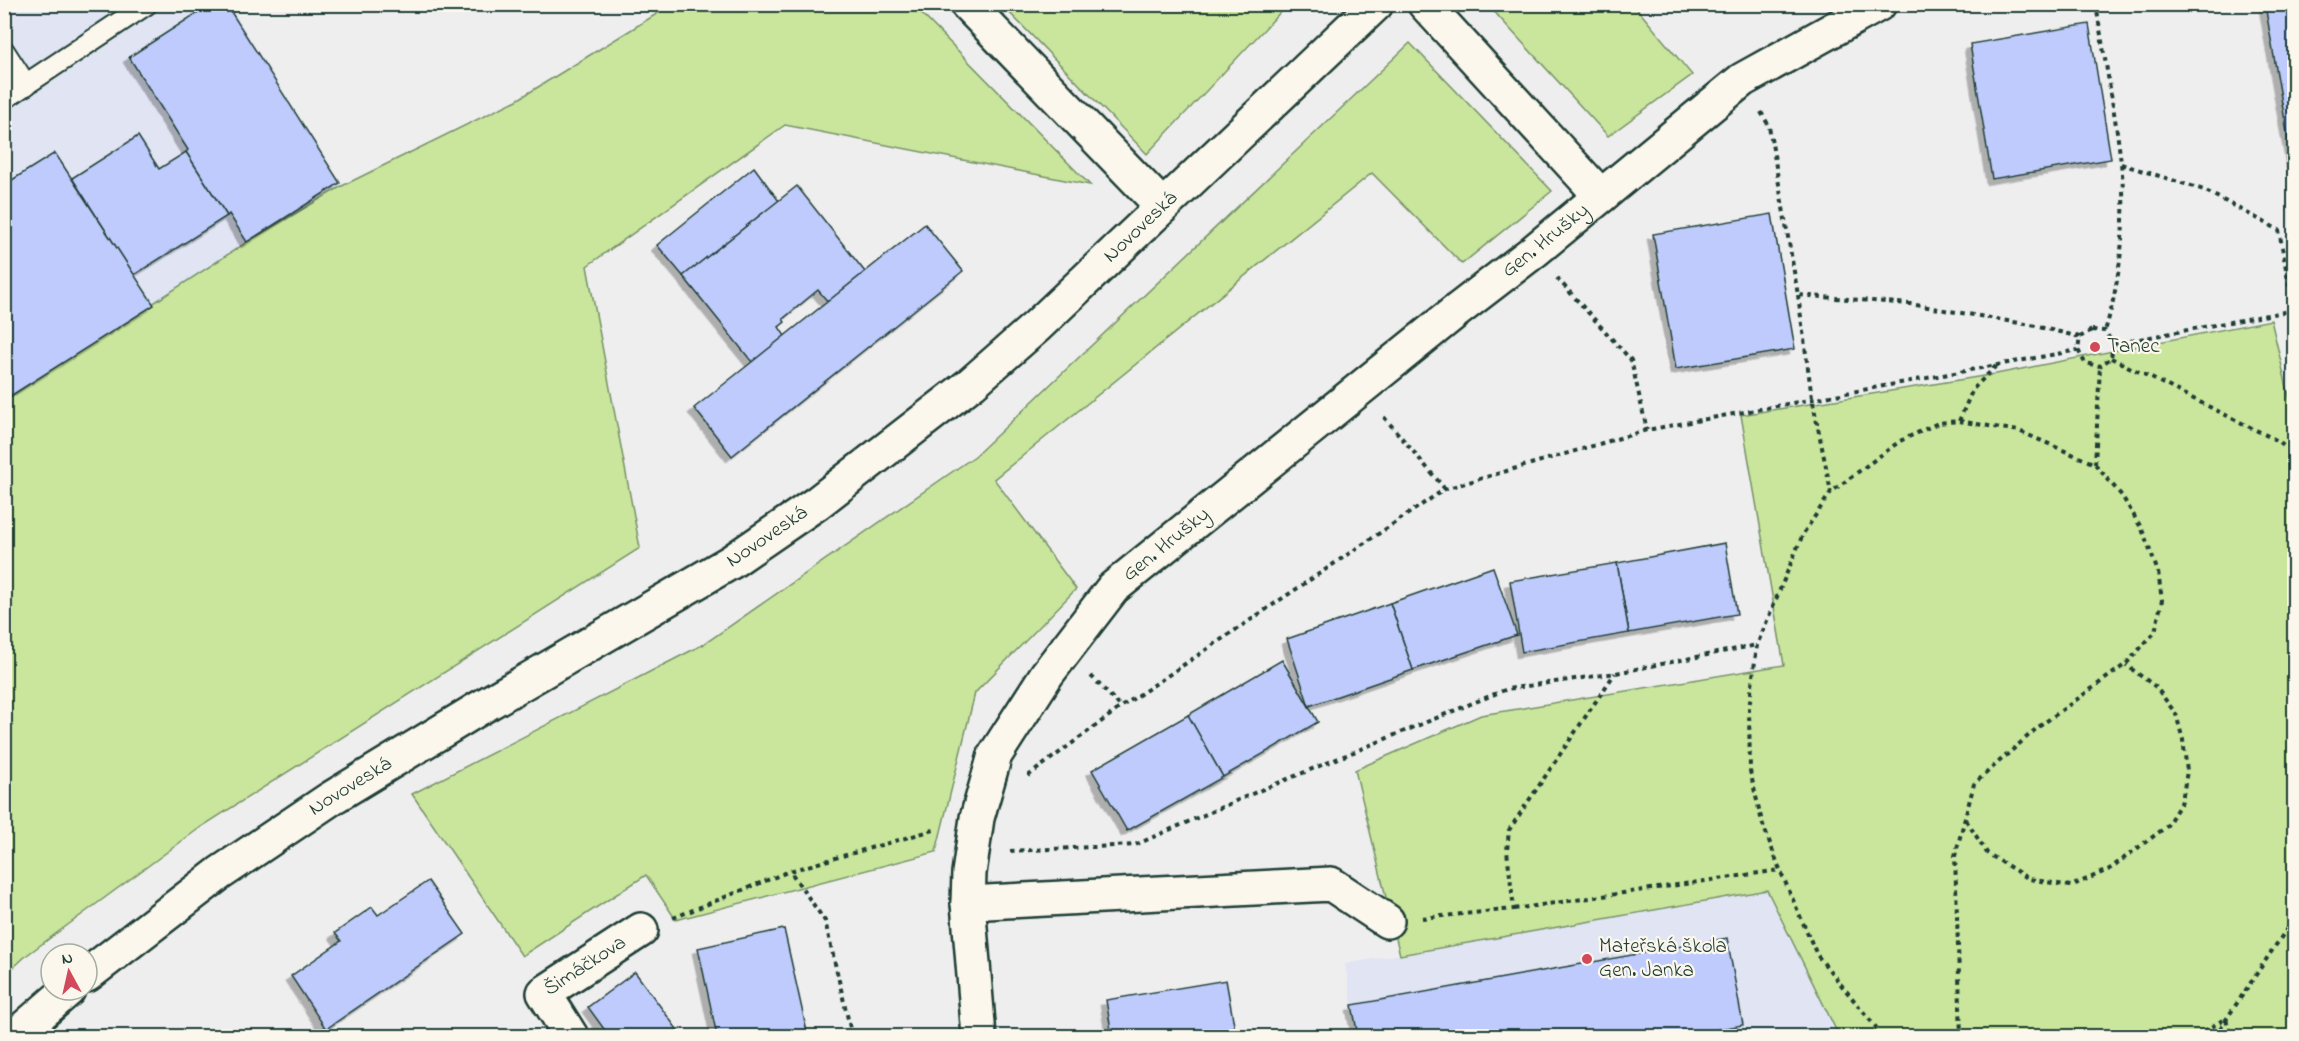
<svg xmlns="http://www.w3.org/2000/svg" width="2299" height="1041" viewBox="0 0 2299 1041" font-family="'Indie Flower',sans-serif">
  <defs>
    <filter id="shadow"><feDropShadow dx="-5.5" dy="5.5" stdDeviation="0" flood-color="#0004"/></filter>
  </defs>
  <rect width="100%" height="100%" fill="#efeeef"/>
  <filter id="ink" filterUnits="userSpaceOnUse"><feTurbulence type="fractalNoise" baseFrequency=".0167" numOctaves="2"/><feDisplacementMap in="SourceGraphic" scale="12" xChannelSelector="R" yChannelSelector="G"/><feConvolveMatrix kernelMatrix="1 2 1 2 8 2 1 2 1" color-interpolation-filters="sRGB"/></filter>
  <g filter="url(#ink)">
    <!-- built -->
    <g fill="#e0e4f3">
      <polygon points="5,5 229,5 342,186 247,242 5,400"/>
      <polygon points="1768,890 1839,1036 1358,1036 1345,964"/>
    </g>
    <!-- green -->
    <g fill="#cae59c" stroke="#749168" stroke-width="1.5">
      <polygon points="671,5 913,5 1090,185 785,125 587,266 640,548 201,827 27,955 5,975 5,400 247,242 342,186 517,100"/>
      <polygon points="1002,5 1287,5 1147,154"/>
      <polygon points="1488,5 1634,5 1692,75 1608,136"/>
      <polygon points="1410,43 1552,191 1462,264 1372,173 994,479 1076,589 975,693 936,852 676,920 646,875 522,956 412,794 704,644 975,456"/>
      <polygon points="2271,320 2294,417 2294,1036 1839,1036 1767,890 1400,955 1355,770 1481,715 1784,665 1741,415 1996,374"/>
    </g>
    <!-- building -->
    <g fill="#becbfc" stroke="#1f3d34" stroke-width="1.5" filter="url(#shadow)">
      <polygon points="211,4 226,4 340,183 247,242 229,214 227,216 186,152 188,150 129,57"/>
      <polygon points="2294,4 2294,173 2265,5"/>
      <polygon points="2089,24 2111,159 1992,179 1970,44"/>
      <polygon points="138,136 159,169 186,152 227,216 134,275 72,178"/>
      <polygon points="55,153 154,305 4,400 4,185"/>
      <polygon points="754,167 779,201 683,276 657,245"/>
      <polygon points="797,186 865,272 828,302 818,290 783,319 785,322 779,327 785,336 752,362 683,276"/>
      <polygon points="1772,214 1795,349 1676,369 1653,234"/>
      <polygon points="925,224 963,271 732,456 694,408"/>
      <polygon points="1725,543 1737,614 1629,633 1617,563"/>
      <polygon points="1617,563 1629,633 1522,652 1510,581"/>
      <polygon points="1493,567 1517,635 1413,670 1390,603"/>
      <polygon points="1390,603 1413,670 1309,706 1287,639"/>
      <polygon points="1282,660 1318,722 1223,777 1188,715"/>
      <polygon points="1188,715 1223,777 1127,831 1092,770"/>
      <polygon points="428,881 465,934 326,1029 291,976 341,941 335,933 372,907 378,915"/>
      <polygon points="784,929 808,1036 717,1036 698,948"/>
      <polygon points="1727,938 1743,1025 1679,1036 1358,1036 1352,1005"/>
      <polygon points="635,972 682,1036 609,1036 588,1007"/>
      <polygon points="1226,980 1236,1036 1112,1036 1106,1000"/>
    </g>
    <g fill="none" stroke-linecap="round" stroke-linejoin="round">
      <!-- service casing -->
      <g stroke="#1f3d34" stroke-width="24">
        <g id="service">
          <polyline points="4,51 26,85"/>
          <polyline points="4,99 147,4"/>
        </g>
      </g>
      <!-- minor casing -->
      <g stroke="#1f3d34" stroke-width="38">
        <g id="minor">
          <polyline points="967,4 1162,206"/>
          <polyline points="1425,4 1601,196"/>
          <polyline points="968,903 1331,884 1387,921"/>
          <path id="s1" d="M571,1036L544,993L641,930"/>
          <path id="s2" d="M979,1036L968,903L969,873L977,818L995,755L1047,674L1113,588L1455,312L1533,252L1742,80L1879,4"/>
        </g>
      </g>
      <!-- tertiary casing -->
      <g stroke="#1f3d34" stroke-width="38">
        <g id="tertiary">
          <path id="s3" d="M87,975L220,873L330,799L478,709L731,562L817,503L972,383L1037,326L1376,4"/>
          <polyline points="15,1036 68,990"/>
        </g>
      </g>
      <!-- path -->
      <g stroke="#1f3d34" stroke-width="4" stroke-dasharray="4.5 4.5" stroke-linecap="butt">
        <path d="M2096,4C2104,57 2115,110 2121,163C2127,218 2121,279 2105,331"/>
        <polyline points="1761,112 1769,126 1798,295 1910,304 2031,325 2080,337"/>
        <polyline points="2121,164 2204,190 2279,230 2294,313"/>
        <polyline points="1557,278 1631,360 1647,430"/>
        <polyline points="1798,295 1812,398 1831,492"/>
        <polygon points="2092,330 2105,331 2113,344 2111,358 2100,366 2085,363 2078,350 2080,337"/>
        <polyline points="2113,344 2294,310"/>
        <polyline points="2111,358 2280,442 2294,454"/>
        <polyline points="1384,417 1445,489"/>
        <polyline points="1959,421 1973,389 1997,365"/>
        <polyline points="2095,464 2100,366"/>
        <polyline points="1091,676 1121,707 1445,489 1647,430 2078,350"/>
        <polyline points="1028,776 1121,707"/>
        <polyline points="1966,820 1987,853 2029,879 2071,886 2108,870 2166,827 2182,801 2187,771 2183,740 2176,714 2156,687 2126,665"/>
        <polyline points="1010,851 1135,845 1261,790 1507,689 1616,673 1757,645"/>
        <polyline points="1514,909 1780,870"/>
        <polyline points="673,918 790,871"/>
        <polyline points="1422,918 1514,909 1507,851 1509,830 1615,673"/>
        <polyline points="852,1036 825,921 790,871 937,829"/>
        <polyline points="1883,1036 1817,955 1780,870 1762,822 1750,771 1749,709 1757,645 1803,534 1831,492 1900,441 1938,423 1959,421 2019,431 2095,464 2122,496 2142,529 2158,572 2162,600 2155,632 2126,664 2037,728 1974,784 1955,856 1961,1036"/>
        <polyline points="2196,1036 2226,1018 2230,1036"/>
        <polyline points="2215,1036 2294,918"/>
      </g>
      <!-- service -->
      <use href="#service" stroke="#fbf7ec" stroke-width="20"/>
      <!-- minor -->
      <use href="#minor" stroke="#fbf7ec" stroke-width="33"/>
      <!-- tertiary -->
      <use href="#tertiary" stroke="#fbf7ec" stroke-width="33"/>
    </g>
  </g>
  <!-- markers -->
  <g fill="#d1495b" stroke="#fbf7ec" stroke-width="2">
    <circle cx="2095" cy="347" r="6"/>
    <circle cx="1587" cy="959" r="6"/>
  </g>
  <g text-anchor="middle" dominant-baseline="central" stroke-width="4.5" stroke-linejoin="round" paint-order="stroke">
    <!-- street labels -->
    <g font-size="21" fill="#1f3d34" stroke="#fbf7ec">
      <text stroke="none"><textPath href="#s3" startOffset="1296">Novoveská</textPath></text>
      <text stroke="none"><textPath href="#s2" startOffset="1044">Gen. Hrušky</textPath></text>
      <text stroke="none"><textPath href="#s3" startOffset="810">Novoveská</textPath></text>
      <text stroke="none"><textPath href="#s2" startOffset="558">Gen. Hrušky</textPath></text>
      <text stroke="none"><textPath href="#s3" startOffset="324">Novoveská</textPath></text>
      <text stroke="none"><textPath href="#s1" startOffset="100">Šimáčkova</textPath></text>
    </g>
    <!-- poi labels -->
    <g font-size="21" fill="#1f3d34" stroke="#fbf7ec" text-anchor="start">
      <text x="2107" y="347">Tanec</text>
      <text x="1599" y="947">Mateřská škola<tspan x="1599" dy="24">Gen. Janka</tspan></text>
    </g>
  </g>
  <!-- margin -->
  <rect width="2299" height="1041" fill="none" stroke="#fbf7ec" stroke-width="24"/>
  <rect x="12" y="12" width="2275" height="1017" fill="none" stroke="#1f3d34" stroke-width="2" filter="url(#ink)"/>
  <!-- north arrow -->
  <g transform="translate(69 972) rotate(352)"><circle r="28" fill="#fbf7ec" stroke="#a3ada2" stroke-width="1.5"/>
  <path d="M0-4.5L10 22L0 15L-10 22Z" fill="#d1495b"/>
  <text y="-9" font-size="16" font-weight="bold" text-anchor="middle" fill="#1f3d34">N</text>
  </g>
</svg>
